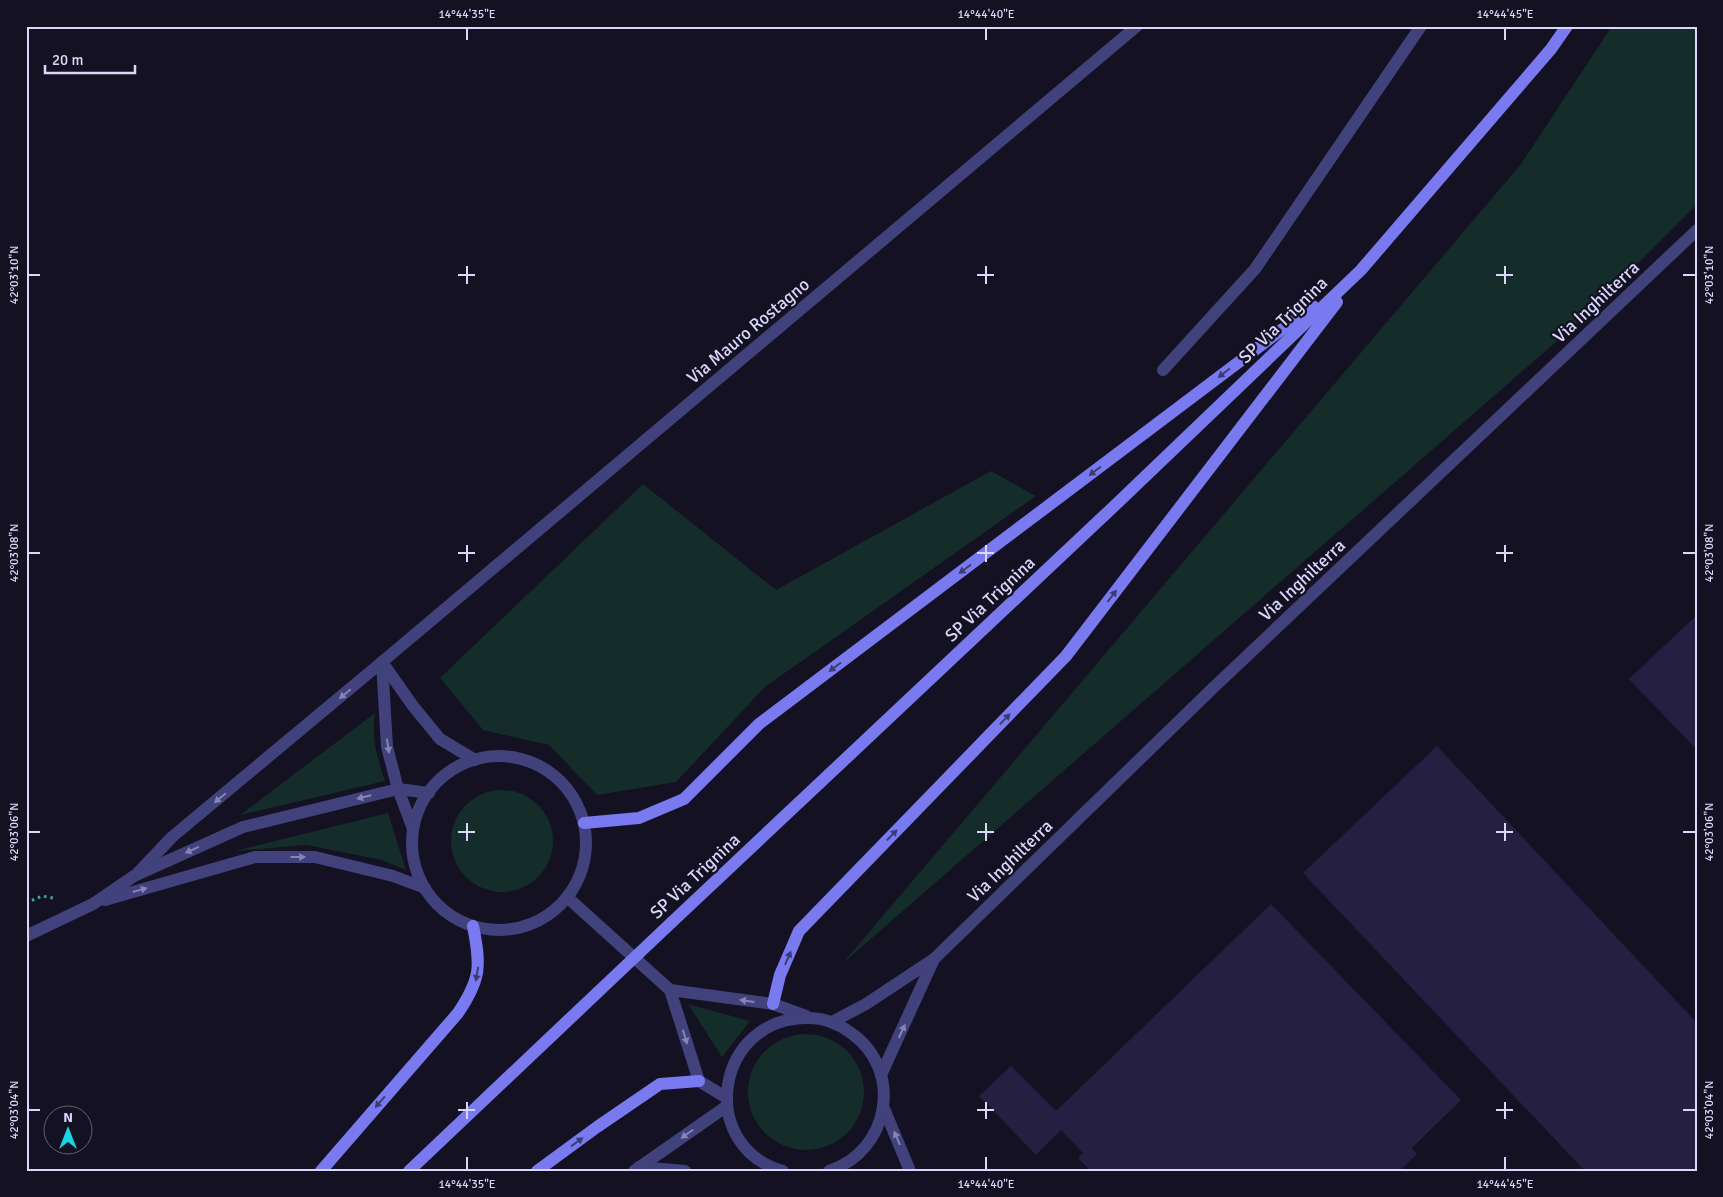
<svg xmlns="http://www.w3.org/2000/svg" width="1723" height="1197" viewBox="0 0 1723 1197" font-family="Signika,sans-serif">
  <rect width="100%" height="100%" fill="#131122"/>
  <!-- green -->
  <g fill="#142c2a">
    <polygon points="1612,26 1697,26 1697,204 1580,321 842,964 1521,164"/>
    <polygon points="991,471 1036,496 765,687 676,782 597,795 549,745 483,730 440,678 643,484 776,590"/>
    <path d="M375,713C371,737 377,758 385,781L240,815Z"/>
    <circle cx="502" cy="841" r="51"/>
    <polygon points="388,813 406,870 382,860 307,845 235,851"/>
    <polygon points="688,1004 750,1021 722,1057"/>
    <circle cx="806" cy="1092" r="58"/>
  </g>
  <!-- building -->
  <g fill="#251f41">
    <polygon points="1697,615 1697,750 1629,679"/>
    <polygon points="1437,746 1697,1023 1697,1171 1585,1171 1303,873"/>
    <polygon points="1271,904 1461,1100 1412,1148 1417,1154 1399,1171 1085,1171 1088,1168 1078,1158 1083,1153 1061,1130 1036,1155 979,1096 1011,1066 1056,1111"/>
  </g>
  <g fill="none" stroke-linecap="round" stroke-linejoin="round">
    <!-- path -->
    <polyline stroke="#3da89e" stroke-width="3" stroke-dasharray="2.5 4" stroke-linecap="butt" points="26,903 42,896 53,898"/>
    <!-- minor -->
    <g stroke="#41417c" stroke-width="12">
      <polyline points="1163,370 1255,269 1421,26"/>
      <polyline points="382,662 387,747 398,789 413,829"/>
      <polyline points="382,662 413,706 440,739 475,760"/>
      <polyline points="136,875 172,837 382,662 1137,26"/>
    </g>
    <!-- tertiary -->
    <g stroke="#41417c" stroke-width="12">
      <circle cx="499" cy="843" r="87"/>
      <polyline points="567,897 670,990 699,1081 727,1098"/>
      <polyline points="105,900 255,857 315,857 393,876 425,888"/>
      <polyline points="26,936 93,904 134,876 243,827 398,789 429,793"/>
      <polyline points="670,990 773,1004 806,1016"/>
      <polyline points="832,1022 866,1004 934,959 1213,688 1697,230"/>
      <polyline points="881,1075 934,959"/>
      <polyline points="883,1106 910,1171"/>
      <polyline points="639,1167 685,1171"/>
      <polyline points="634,1171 727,1106"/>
      <path d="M783,1171C695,1146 716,1016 809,1018C824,1018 839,1024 851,1033C904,1070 890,1151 829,1171"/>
    </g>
    <!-- secondary -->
    <g stroke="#797af0" stroke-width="12">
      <polyline points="584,823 639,818 684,799 759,724 1313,306"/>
      <polyline points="672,922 1109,511 1361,270 1551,49 1567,26"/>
      <polyline points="773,1004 780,975 799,931 1066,656 1337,302"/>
      <path d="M321,1171L458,1013C481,979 481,966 473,926"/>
      <polyline points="409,1171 598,992"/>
      <polyline points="537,1171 597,1127 660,1084 699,1081"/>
    </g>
    <!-- secondary-bridge -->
    <polyline stroke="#797af0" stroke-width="12" points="598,992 672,922"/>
  </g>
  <!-- one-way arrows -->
  <defs><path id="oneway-solid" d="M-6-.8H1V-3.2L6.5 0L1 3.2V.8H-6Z" transform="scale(1.25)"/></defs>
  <g fill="#3c3b74">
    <use href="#oneway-solid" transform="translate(1224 373) rotate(143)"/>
    <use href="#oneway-solid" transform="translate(1095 471) rotate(143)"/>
    <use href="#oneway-solid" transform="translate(965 569) rotate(143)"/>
    <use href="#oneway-solid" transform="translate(1112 596) rotate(-53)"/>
    <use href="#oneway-solid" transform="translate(835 667) rotate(143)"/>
    <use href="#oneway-solid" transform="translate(1005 719) rotate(-46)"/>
    <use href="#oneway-solid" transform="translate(892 835) rotate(-46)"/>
    <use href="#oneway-solid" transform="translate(788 958) rotate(-66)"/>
    <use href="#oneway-solid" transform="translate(477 974) rotate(100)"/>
    <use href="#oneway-solid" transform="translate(380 1102) rotate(131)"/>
    <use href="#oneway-solid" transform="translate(577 1142) rotate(-36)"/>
  </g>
  <g fill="#8684b5">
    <use href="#oneway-solid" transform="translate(345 694) rotate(140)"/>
    <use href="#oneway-solid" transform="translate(388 746) rotate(81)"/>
    <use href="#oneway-solid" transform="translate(364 797) rotate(166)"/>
    <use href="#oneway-solid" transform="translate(220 798) rotate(140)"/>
    <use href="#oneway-solid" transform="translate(192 850) rotate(156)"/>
    <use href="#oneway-solid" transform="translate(298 857)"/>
    <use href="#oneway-solid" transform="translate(140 890) rotate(-16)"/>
    <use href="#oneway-solid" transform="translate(747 1001) rotate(-172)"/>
    <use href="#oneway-solid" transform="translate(902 1031) rotate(-65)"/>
    <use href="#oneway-solid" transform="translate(685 1037) rotate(73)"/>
    <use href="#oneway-solid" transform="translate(687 1134) rotate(145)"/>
    <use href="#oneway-solid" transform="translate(897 1138) rotate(-113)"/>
  </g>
  <!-- ticks -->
  <path fill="none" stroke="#dad7fa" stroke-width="2" d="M467,28V40M986,28V40M1505,28V40M467,266V284M986,266V284M1505,266V284M28,275H40M458,275H475M977,275H994M1496,275H1513M1683,275H1696M467,545V562M986,545V562M1505,545V562M28,553H40M458,553H475M977,553H994M1496,553H1513M1683,553H1696M467,823V841M986,823V841M1505,823V841M28,832H40M458,832H475M977,832H994M1496,832H1513M1683,832H1696M467,1102V1119M986,1102V1119M1505,1102V1119M28,1110H40M458,1110H475M977,1110H994M1496,1110H1513M1683,1110H1696M467,1157V1170M986,1157V1170M1505,1157V1170"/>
  <g text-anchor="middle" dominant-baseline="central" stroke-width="4.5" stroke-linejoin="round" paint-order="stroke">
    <!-- street labels -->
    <g font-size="18" fill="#dad7fa" stroke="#131122">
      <text transform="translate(1596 302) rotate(-43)">Via Inghilterra</text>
      <text transform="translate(1283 320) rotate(-44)">SP Via Trignina</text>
      <text transform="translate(748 331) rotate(-40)">Via Mauro Rostagno</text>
      <text transform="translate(1302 580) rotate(-43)">Via Inghilterra</text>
      <text transform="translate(990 599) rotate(-43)">SP Via Trignina</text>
      <text transform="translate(1010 861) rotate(-44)">Via Inghilterra</text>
      <text transform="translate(695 876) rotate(-43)">SP Via Trignina</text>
    </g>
  </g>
  <!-- border -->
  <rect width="1723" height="1197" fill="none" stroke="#131122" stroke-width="55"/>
  <!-- north arrow -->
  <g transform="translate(68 1130)"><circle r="24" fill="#131122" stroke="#636078"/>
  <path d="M0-4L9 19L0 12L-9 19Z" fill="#1ad6e3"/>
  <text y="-8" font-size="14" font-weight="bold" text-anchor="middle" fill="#dad7fa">N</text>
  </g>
  <!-- scale -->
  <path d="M45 65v8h90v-8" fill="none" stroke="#dad7fa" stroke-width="2.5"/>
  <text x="52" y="65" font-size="15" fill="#dad7fa" stroke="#131122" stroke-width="4" paint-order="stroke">20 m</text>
  <rect x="28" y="28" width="1668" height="1142" fill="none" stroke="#dad7fa" stroke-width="2"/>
  <g font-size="12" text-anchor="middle" fill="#dad7fa">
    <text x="467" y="18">14°44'35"E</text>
    <text x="986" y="18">14°44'40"E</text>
    <text x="1505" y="18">14°44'45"E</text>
    <text transform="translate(14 275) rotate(-90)" y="4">42°03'10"N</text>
    <text transform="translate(1709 275) rotate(-90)" y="4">42°03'10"N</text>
    <text transform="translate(14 553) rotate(-90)" y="4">42°03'08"N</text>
    <text transform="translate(1709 553) rotate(-90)" y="4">42°03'08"N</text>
    <text transform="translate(14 832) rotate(-90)" y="4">42°03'06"N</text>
    <text transform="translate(1709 832) rotate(-90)" y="4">42°03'06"N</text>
    <text transform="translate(14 1110) rotate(-90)" y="4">42°03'04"N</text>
    <text transform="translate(1709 1110) rotate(-90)" y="4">42°03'04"N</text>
    <text x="467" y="1188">14°44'35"E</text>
    <text x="986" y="1188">14°44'40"E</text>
    <text x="1505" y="1188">14°44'45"E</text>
  </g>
</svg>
